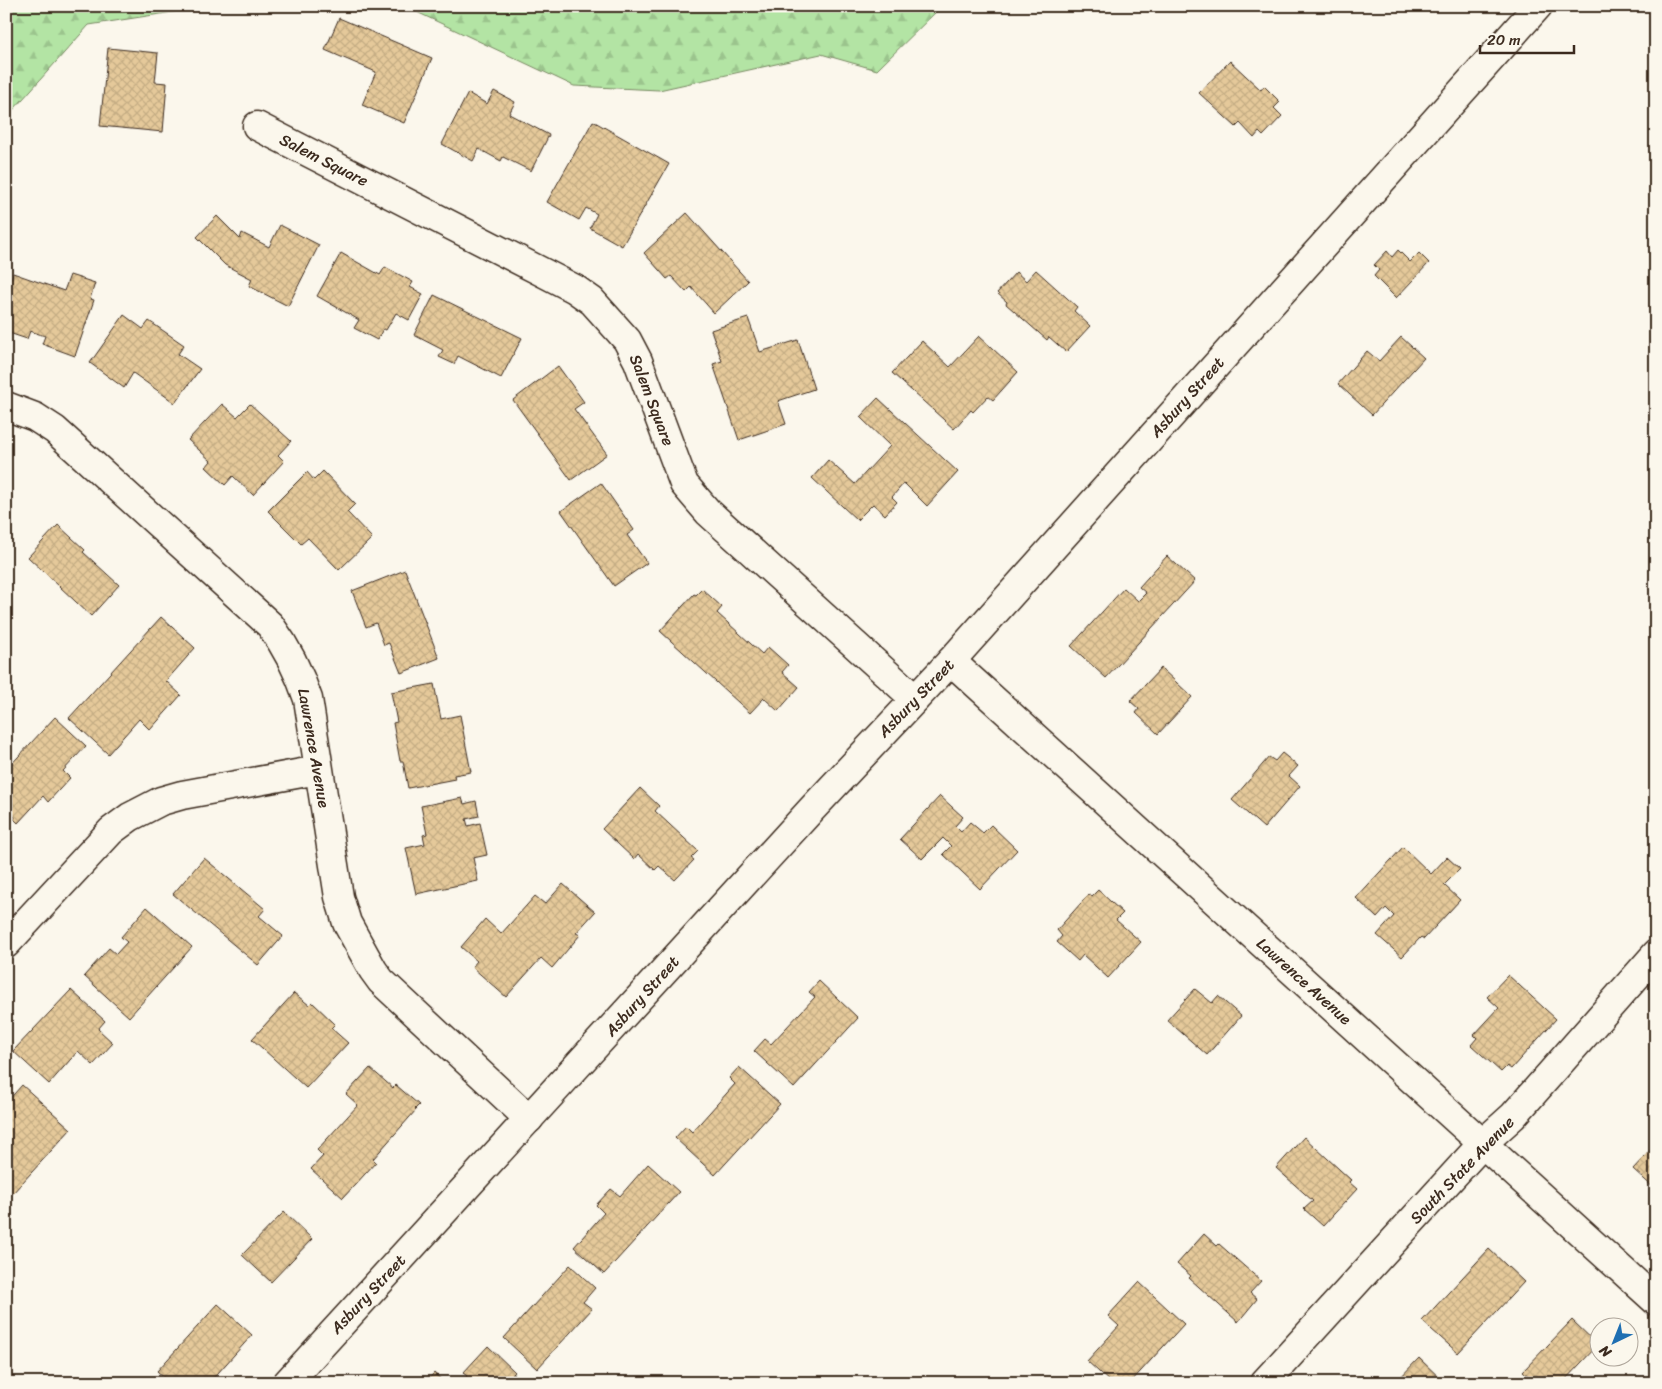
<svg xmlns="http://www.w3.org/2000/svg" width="1662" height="1389" viewBox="0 0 1662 1389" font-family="Sriracha,sans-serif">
  <defs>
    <pattern id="forest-firs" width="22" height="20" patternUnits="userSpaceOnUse" patternTransform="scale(1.25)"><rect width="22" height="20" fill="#b3e4a4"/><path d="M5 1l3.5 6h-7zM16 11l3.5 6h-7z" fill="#9bc48d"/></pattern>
    <pattern id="building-cross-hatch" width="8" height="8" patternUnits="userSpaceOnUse" patternTransform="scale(1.25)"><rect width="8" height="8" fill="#e5c99a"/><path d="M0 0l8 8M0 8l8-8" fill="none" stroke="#c5ad84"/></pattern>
  </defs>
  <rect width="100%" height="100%" fill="#fbf7ec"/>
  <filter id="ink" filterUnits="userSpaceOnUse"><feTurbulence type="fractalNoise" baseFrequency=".02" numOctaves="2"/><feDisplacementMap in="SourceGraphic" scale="10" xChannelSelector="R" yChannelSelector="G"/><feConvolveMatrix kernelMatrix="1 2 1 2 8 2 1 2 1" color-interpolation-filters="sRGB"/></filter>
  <g filter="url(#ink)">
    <!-- forest -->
    <g fill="url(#forest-firs)" stroke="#778761">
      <polygon points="6,6 212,6 89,25 6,118"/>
      <polygon points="404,6 942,6 877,70 821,54 659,90 574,86"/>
    </g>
    <!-- building -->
    <g fill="url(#building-cross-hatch)" stroke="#3b2a1e">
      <polygon points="339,18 432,58 404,123 362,105 376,72 325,50"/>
      <polygon points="108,48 158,53 155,82 167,83 163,132 100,126"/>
      <polygon points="1230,61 1261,90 1264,86 1280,102 1274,108 1282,116 1263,136 1259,132 1254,138 1240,123 1236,127 1199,93"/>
      <polygon points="494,91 515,102 509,114 549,135 531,171 503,157 501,161 479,149 473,161 442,144 468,93 487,104"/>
      <polygon points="593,121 669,164 622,246 590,228 597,214 586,208 579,220 547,202"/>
      <polygon points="687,213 748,281 714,313 691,287 686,292 671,276 667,279 644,253"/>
      <polygon points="217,216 240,239 242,233 269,247 280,225 319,245 288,306 249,286 252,279 225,265 197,237"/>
      <polygon points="1398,250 1410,262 1419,253 1429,263 1396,298 1374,276 1379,270 1374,265 1387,251 1392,257"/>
      <polygon points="341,253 380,275 385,267 413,282 410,287 423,294 409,320 396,313 386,330 383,329 377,340 354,328 359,320 317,296"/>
      <polygon points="1036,270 1077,307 1074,311 1090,326 1066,352 1049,337 1047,340 1006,304 1007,302 997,293 1016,272 1026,281"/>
      <polygon points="13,273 64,291 70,275 95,283 90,299 94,300 75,356 42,344 45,336 30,331 27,339 6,332 6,293"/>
      <polygon points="434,295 522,338 501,378 458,356 454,364 439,357 443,350 414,335"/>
      <polygon points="124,315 143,329 149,321 184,345 178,354 200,369 175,403 133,373 124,388 90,363"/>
      <polygon points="748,318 760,352 798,340 814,389 778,401 786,424 739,440 713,364 722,361 711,330"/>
      <polygon points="979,336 1018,372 993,400 988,396 973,412 971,410 954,429 892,373 922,341 950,367"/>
      <polygon points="1401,337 1424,358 1372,415 1338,384 1367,351 1379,361"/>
      <polygon points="558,366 584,402 574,409 607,454 571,480 513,400"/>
      <polygon points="878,398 958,472 927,506 904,483 892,497 897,502 885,515 873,504 857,520 812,478 828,460 855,484 890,446 860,417"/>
      <polygon points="222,404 237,417 250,404 291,441 278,455 284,461 253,495 233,476 225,485 206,467 211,461 188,440"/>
      <polygon points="323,471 355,504 347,512 372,538 339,570 308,538 301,544 268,511 307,472 314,480"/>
      <polygon points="601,483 634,530 627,535 647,563 614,586 561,511"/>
      <polygon points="58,525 85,550 83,552 119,585 91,616 28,557"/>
      <polygon points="1167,556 1195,581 1106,678 1071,646 1124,588 1138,601 1146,593 1139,587"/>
      <polygon points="405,570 439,658 401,673 389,643 384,645 376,623 366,627 352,591"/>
      <polygon points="702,589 722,607 717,613 762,654 768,647 788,665 782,672 799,687 778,711 764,698 750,713 660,631 694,594 696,595"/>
      <polygon points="161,617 195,648 166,681 181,695 150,730 139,719 108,754 69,718"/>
      <polygon points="1161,668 1192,697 1158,734 1136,713 1139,709 1130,701"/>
      <polygon points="434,684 441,719 460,715 471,772 454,775 455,779 408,788 403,761 400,761 393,723 397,722 391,692"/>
      <polygon points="55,717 86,746 63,771 70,778 48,802 43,796 18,823 14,819 15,817 6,809 6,770"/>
      <polygon points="1282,753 1298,766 1289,776 1300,786 1264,828 1232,800 1269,757 1275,761"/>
      <polygon points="640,788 659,806 655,811 698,851 691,858 694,860 675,880 659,866 655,870 638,854 634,859 602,829"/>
      <polygon points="940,796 963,817 955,826 961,832 970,822 983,833 991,825 1017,850 980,889 943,854 951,846 943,838 922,859 900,839"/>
      <polygon points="462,798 464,804 476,801 479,816 466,819 468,826 480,823 487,855 473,858 478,881 416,894 406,848 425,844 423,835 427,834 421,806"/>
      <polygon points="1403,847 1431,874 1447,857 1460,869 1444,885 1460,900 1424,939 1421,937 1402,957 1377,935 1394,916 1386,908 1377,918 1356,898"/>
      <polygon points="204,858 265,909 259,916 283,936 258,965 173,894"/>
      <polygon points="563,884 595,912 576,933 580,935 552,968 541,958 506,997 472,967 477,961 461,947 485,919 501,934 535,896 545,904"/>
      <polygon points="1098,890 1123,913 1116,920 1141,942 1108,978 1083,955 1078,961 1057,942 1062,936 1057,930 1089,894 1092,896"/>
      <polygon points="147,907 192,947 129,1017 84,976 109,948 116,954 127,942 121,937"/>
      <polygon points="1508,975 1556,1019 1511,1069 1507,1066 1501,1072 1471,1045 1477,1038 1474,1035 1499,1008 1487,997"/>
      <polygon points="819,981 858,1018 794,1088 754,1051 765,1039 771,1044 815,997 809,992"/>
      <polygon points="1195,989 1212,1003 1218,996 1241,1016 1207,1055 1167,1020"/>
      <polygon points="71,990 105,1021 98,1029 113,1043 93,1065 78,1051 49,1084 13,1051"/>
      <polygon points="294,993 309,1005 312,1002 335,1024 331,1028 348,1043 306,1088 252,1039"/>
      <polygon points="739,1067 780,1104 715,1175 675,1138 686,1126 692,1132 735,1084 729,1078"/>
      <polygon points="370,1068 393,1088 396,1085 419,1105 415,1109 416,1110 373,1159 376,1162 343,1198 311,1169 323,1156 317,1150 358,1105 346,1094"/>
      <polygon points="22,1085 71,1129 12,1194 6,1189 6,1103"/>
      <polygon points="1304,1137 1351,1180 1349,1182 1357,1189 1323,1226 1304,1209 1313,1201 1276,1168"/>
      <polygon points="1656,1144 1656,1190 1633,1169"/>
      <polygon points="648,1164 679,1192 604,1274 574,1247 604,1213 596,1205 611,1189 620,1196"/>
      <polygon points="284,1212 312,1239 271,1282 242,1255"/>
      <polygon points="1204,1234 1217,1246 1219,1244 1261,1281 1250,1293 1257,1299 1238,1322 1189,1278 1191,1276 1177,1264"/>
      <polygon points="1489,1249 1524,1282 1458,1353 1422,1321"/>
      <polygon points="570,1265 595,1288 583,1302 592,1309 537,1369 504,1338"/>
      <polygon points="1139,1282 1184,1324 1130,1383 1111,1383 1087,1361 1119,1326 1108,1316"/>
      <polygon points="218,1304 252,1335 209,1383 170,1383 157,1371"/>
      <polygon points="1572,1320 1598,1345 1562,1383 1536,1383 1523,1371"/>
      <polygon points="488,1346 515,1372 505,1383 461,1383 467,1376 463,1373"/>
      <polygon points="1419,1358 1445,1383 1395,1383"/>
      <polygon points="434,1373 445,1383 425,1383"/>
    </g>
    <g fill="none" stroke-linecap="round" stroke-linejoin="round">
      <!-- minor casing -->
      <g stroke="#3b2a1e" stroke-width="31">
        <g id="minor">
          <polyline points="257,126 546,274 575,289 592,301 627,340 638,361 684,484 708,512 915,699"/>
          <path d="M6,406L35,417L55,430L270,625C287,648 299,672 308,699L339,897L347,923L373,970L381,981L529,1119"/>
          <polyline points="951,661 1656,1301"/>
          <polyline points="6,944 111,831 130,817 161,801 182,795 318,770"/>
          <polyline points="287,1383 811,810 951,661 1538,6"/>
          <polyline points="1264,1383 1483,1143 1513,1116 1656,954"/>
        </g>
      </g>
      <!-- minor -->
      <use href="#minor" stroke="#fbf7ec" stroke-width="28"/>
    </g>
  </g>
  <g text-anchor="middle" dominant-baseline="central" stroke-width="4" stroke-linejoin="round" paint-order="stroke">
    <!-- street labels -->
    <g font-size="16" fill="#3b2a1e" stroke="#fbf7ec">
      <text transform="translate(324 160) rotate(27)">Salem Square</text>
      <text transform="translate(1187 397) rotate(-48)">Asbury Street</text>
      <text transform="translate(652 400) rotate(69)">Salem Square</text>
      <text transform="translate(916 698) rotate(-46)">Asbury Street</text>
      <text transform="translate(314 748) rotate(80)">Lawrence Avenue</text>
      <text transform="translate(1304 981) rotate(42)">Lawrence Avenue</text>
      <text transform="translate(642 996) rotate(-48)">Asbury Street</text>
      <text transform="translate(1462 1170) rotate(-46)">South State Avenue</text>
      <text transform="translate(368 1294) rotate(-47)">Asbury Street</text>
    </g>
  </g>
  <!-- margin -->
  <rect width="1662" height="1389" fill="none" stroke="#fbf7ec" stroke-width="25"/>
  <rect x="12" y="12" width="1637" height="1364" fill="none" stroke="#3b2a1e" stroke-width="2" filter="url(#ink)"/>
  <!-- north arrow -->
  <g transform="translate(1614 1342) rotate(223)"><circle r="24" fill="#fbf7ec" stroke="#aea59a"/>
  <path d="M0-4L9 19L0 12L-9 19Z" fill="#1f6fb2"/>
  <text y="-8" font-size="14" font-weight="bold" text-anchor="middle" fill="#3b2a1e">N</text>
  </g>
  <!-- scale -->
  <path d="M1480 45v8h94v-8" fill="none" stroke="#3b2a1e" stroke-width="2.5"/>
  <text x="1487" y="45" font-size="15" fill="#3b2a1e" stroke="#fbf7ec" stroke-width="4" paint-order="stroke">20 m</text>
</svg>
